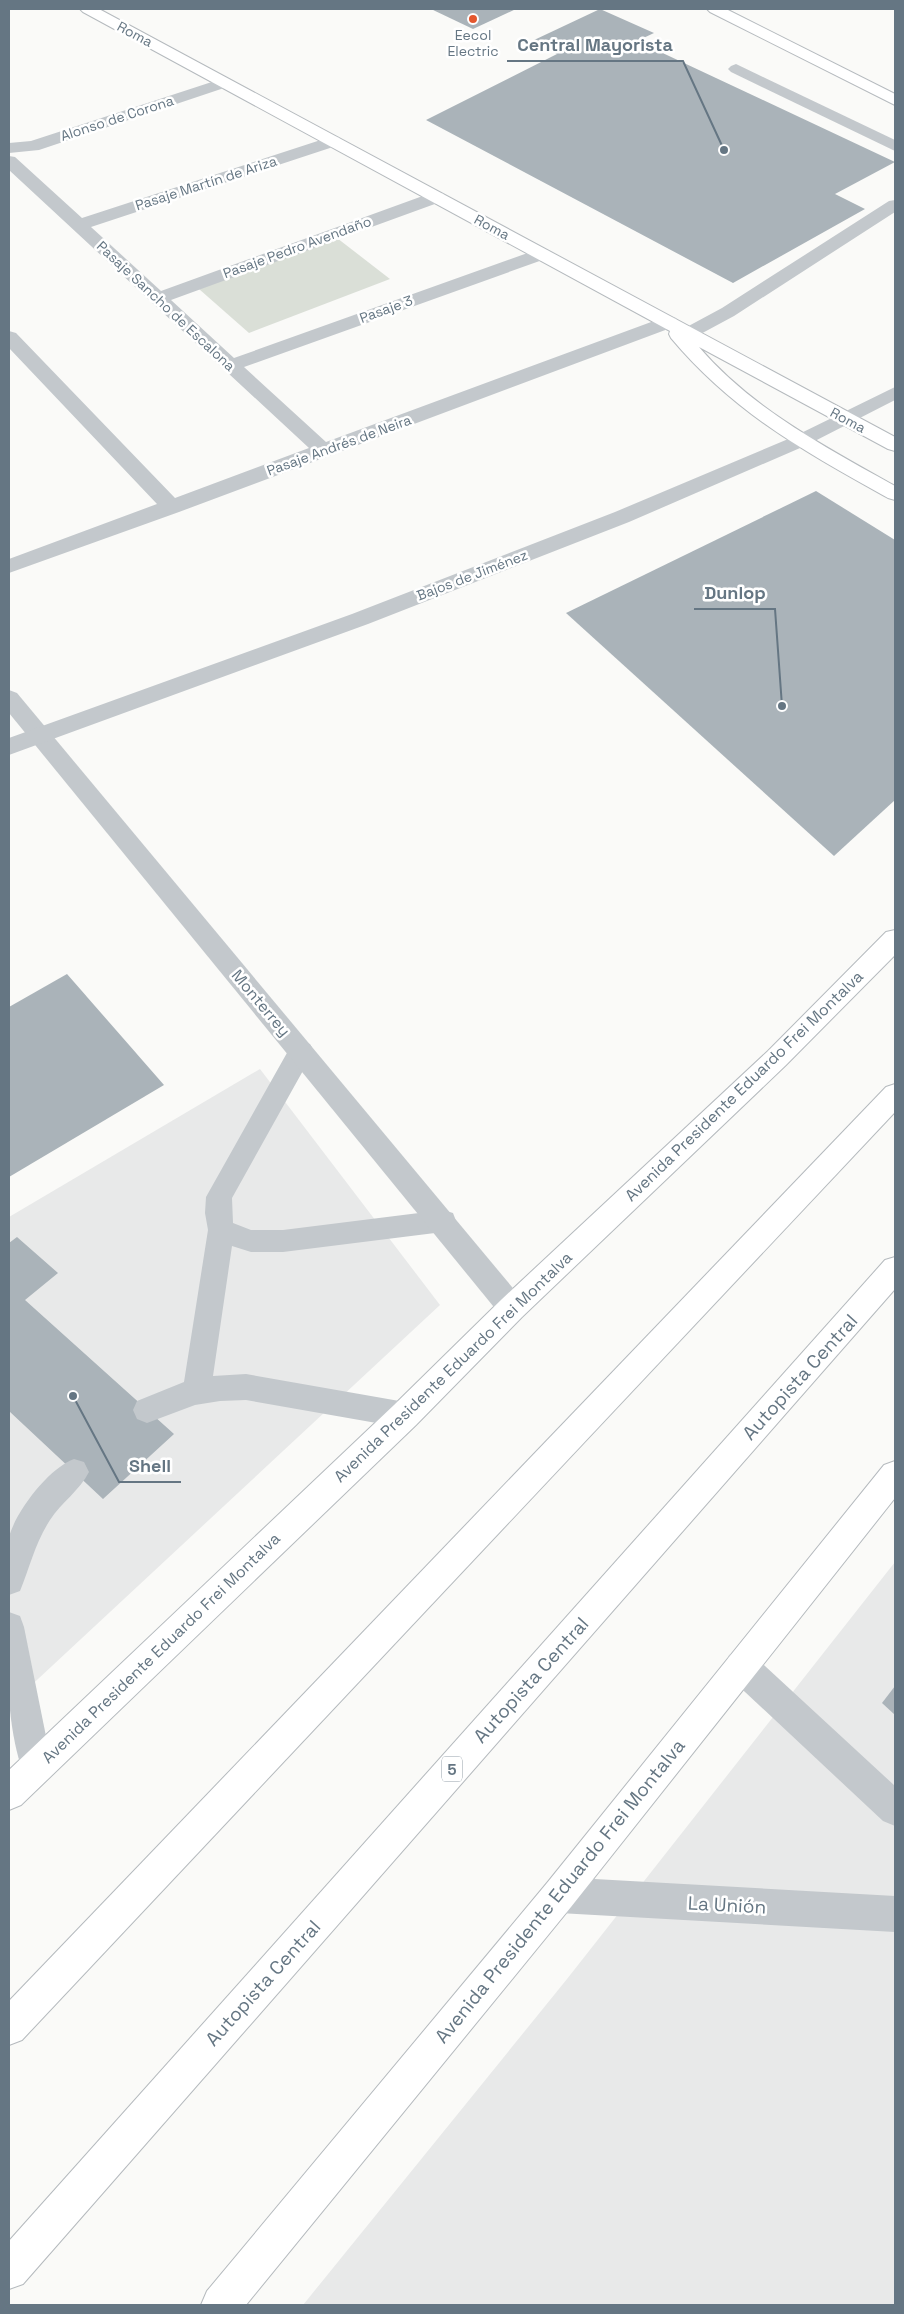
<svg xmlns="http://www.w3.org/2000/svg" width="904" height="2314" viewBox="0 0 904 2314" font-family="'Space Grotesk',sans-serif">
  <rect width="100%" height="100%" fill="#fafaf8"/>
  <!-- built -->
  <g fill="#e8e9e9">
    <polygon points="260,1069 440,1305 9,1706 9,1217"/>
    <polygon points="895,1562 895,2305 303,2305 567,1979"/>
  </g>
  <!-- green -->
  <polygon fill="#dadfd7" points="337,238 390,279 249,333 199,289"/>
  <!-- building -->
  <g fill="#aab3b9">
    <polygon points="431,9 516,9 473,29"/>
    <polygon points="600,9 654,33 637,41 895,162 835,194 865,209 733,283 426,120 557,54 532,41"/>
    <polygon points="816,491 895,540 895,800 834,856 566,613"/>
    <polygon points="67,974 164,1085 9,1177 9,1007"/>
    <polygon points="17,1237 58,1273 25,1300 174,1434 103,1499 9,1411 9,1243"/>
    <polygon points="895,1686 895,1715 882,1703"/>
  </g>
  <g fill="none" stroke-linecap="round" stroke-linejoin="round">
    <!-- primary casing -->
    <g stroke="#b5babe" stroke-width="2">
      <g id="primary">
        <path d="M80,9H99L895,437V451L888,449L699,347C751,408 825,447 895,486V500L888,498C804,451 734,413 671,338L669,334L670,331L83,12Z"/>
        <polygon points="707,9 726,9 895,94 895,105 710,12"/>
        <polygon points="895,930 895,955 786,1065 522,1317 416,1425 21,1805 9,1810 9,1770 394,1405 502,1299 768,1051 886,932"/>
        <polygon points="895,1461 895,1498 571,1907 246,2305 201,2305 207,2291 547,1883 884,1465"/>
      </g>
    </g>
    <!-- motorway casing -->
    <g stroke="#b4b9bd" stroke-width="2">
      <g id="motorway">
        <polygon points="895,1084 895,1112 22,2040 9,2045 9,2001 886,1087"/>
        <polygon points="895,1257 895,1289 23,2284 9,2289 9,2241 885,1260"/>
      </g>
    </g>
    <!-- service -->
    <g fill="#c3c8cc" fill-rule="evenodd">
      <polygon points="736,64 895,140 895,151 731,72 728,69 731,66"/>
      <polygon points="895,200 895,212 734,316 695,337 683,337 680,333 683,329 722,308 889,201"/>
      <polygon points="301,1041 310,1044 314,1051 232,1198 233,1223 251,1230 283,1230 443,1210 453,1213 456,1221 453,1229 443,1232 283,1252 251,1252 232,1246 213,1376 246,1374 405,1402 415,1406 419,1415 415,1424 405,1428 246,1400 220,1401 195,1405 147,1423 137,1419 133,1410 137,1401 184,1382 208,1230 205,1213 206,1197 292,1044"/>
      <path d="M74,1459L84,1462L89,1472C80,1490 61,1503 50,1520C35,1543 30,1567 20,1591L9,1595C9,1579 5,1552 9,1537C16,1511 49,1468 74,1459Z"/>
      <path d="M9,1612L20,1616L24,1627L52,1766L47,1777L36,1782L25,1777C6,1731 6,1661 9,1612Z"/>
    </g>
    <!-- minor -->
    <g fill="#c3c8cc" fill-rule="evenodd">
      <polygon points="224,78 230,80 232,83 230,86 39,150 9,153 9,143 31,141"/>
      <polygon points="333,136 339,137 341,141 339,145 91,227 161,291 431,193 443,193 446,197 443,201 171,300 234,358 536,250 548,250 551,254 548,258 244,367 326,442 662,318 669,316 676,318 678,322 676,326 179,512 9,573 9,559 157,504 9,348 9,331 16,333 175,498 309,448 9,170 9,156 15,157 82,218"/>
      <polygon points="9,690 17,693 522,1299 527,1308 522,1317 512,1321 502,1317 9,713"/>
      <polygon points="741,1650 753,1655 895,1786 895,1826 883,1821 729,1677 725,1666 729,1655"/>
      <polygon points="559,1877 895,1896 895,1932 559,1913 547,1907 541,1895 547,1883"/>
    </g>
    <!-- tertiary -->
    <polygon fill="#c3c8cc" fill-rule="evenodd" points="895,387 895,400 807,445 629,522 368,624 9,755 9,738 352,614 615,512 793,437"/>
    <!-- primary -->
    <use href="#primary" fill="#fff" fill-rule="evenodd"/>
    <!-- motorway -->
    <use href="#motorway" fill="#fff" fill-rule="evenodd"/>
  </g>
  <!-- markers -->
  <circle fill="#e4572e" stroke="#fff" stroke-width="2" cx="473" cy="19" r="5"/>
  <g text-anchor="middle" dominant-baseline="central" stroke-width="5" stroke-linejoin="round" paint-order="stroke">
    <!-- far-street labels -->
    <g font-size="14" fill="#657683" stroke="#fff">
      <text transform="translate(135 34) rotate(28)">Roma</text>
      <text transform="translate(117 118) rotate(-18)">Alonso de Corona</text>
      <text transform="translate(206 183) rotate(-18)">Pasaje Martín de Ariza</text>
      <text transform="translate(492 227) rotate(28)">Roma</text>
      <text transform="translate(297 247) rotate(-20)">Pasaje Pedro Avendaño</text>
      <text transform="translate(166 306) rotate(43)">Pasaje Sancho de Escalona</text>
      <text transform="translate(386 309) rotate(-20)">Pasaje 3</text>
      <text transform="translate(848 420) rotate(28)">Roma</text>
      <text transform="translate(339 445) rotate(-20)">Pasaje Andrés de Neira</text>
      <text transform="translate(472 575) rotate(-21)">Bajos de Jiménez</text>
    </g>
    <!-- far-poi labels -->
    <g font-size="14" fill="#657683" stroke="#fff">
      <text x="473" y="35">Eecol<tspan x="473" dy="16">Electric</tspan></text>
    </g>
    <!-- shield labels -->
    <rect fill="#fff" stroke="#939fa8" stroke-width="1" x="442" y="1756.5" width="20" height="25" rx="4"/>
    <g font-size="15" font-weight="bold" fill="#657683">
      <text x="452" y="1769">5</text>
    </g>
    <!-- street labels -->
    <g font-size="16" fill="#657683" stroke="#fff">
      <text transform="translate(261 1003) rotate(50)">Monterrey</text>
      <text transform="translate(744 1086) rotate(-44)">Avenida Presidente Eduardo Frei Montalva</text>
      <text transform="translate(453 1367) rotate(-44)">Avenida Presidente Eduardo Frei Montalva</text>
      <text transform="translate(161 1648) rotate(-44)">Avenida Presidente Eduardo Frei Montalva</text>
    </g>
    <!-- near-street labels -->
    <g font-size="19" fill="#657683" stroke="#fff">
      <text transform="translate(800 1377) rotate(-48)">Autopista Central</text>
      <text transform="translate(531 1680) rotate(-48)">Autopista Central</text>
      <text transform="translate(560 1891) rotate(-51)">Avenida Presidente Eduardo Frei Montalva</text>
      <text transform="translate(727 1905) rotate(3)">La Unión</text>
      <text transform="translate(263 1983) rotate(-48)">Autopista Central</text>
    </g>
  </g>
  <!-- callouts -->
  <path fill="none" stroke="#657683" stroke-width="2" d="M724 150L683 61H507M782 706L775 609H694M73 1396L119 1482H181"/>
  <g fill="#657683" stroke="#fff" stroke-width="2">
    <circle cx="724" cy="150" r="5"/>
    <circle cx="782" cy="706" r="5"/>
    <circle cx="73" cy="1396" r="5"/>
  </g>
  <g font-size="18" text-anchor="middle" font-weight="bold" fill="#657683" stroke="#fff" stroke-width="5" stroke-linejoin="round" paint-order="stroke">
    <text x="595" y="51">Central Mayorista</text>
    <text x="735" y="599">Dunlop</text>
    <text x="150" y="1472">Shell</text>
  </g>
  <!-- border -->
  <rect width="904" height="2314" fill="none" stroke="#657683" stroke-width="20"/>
</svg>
